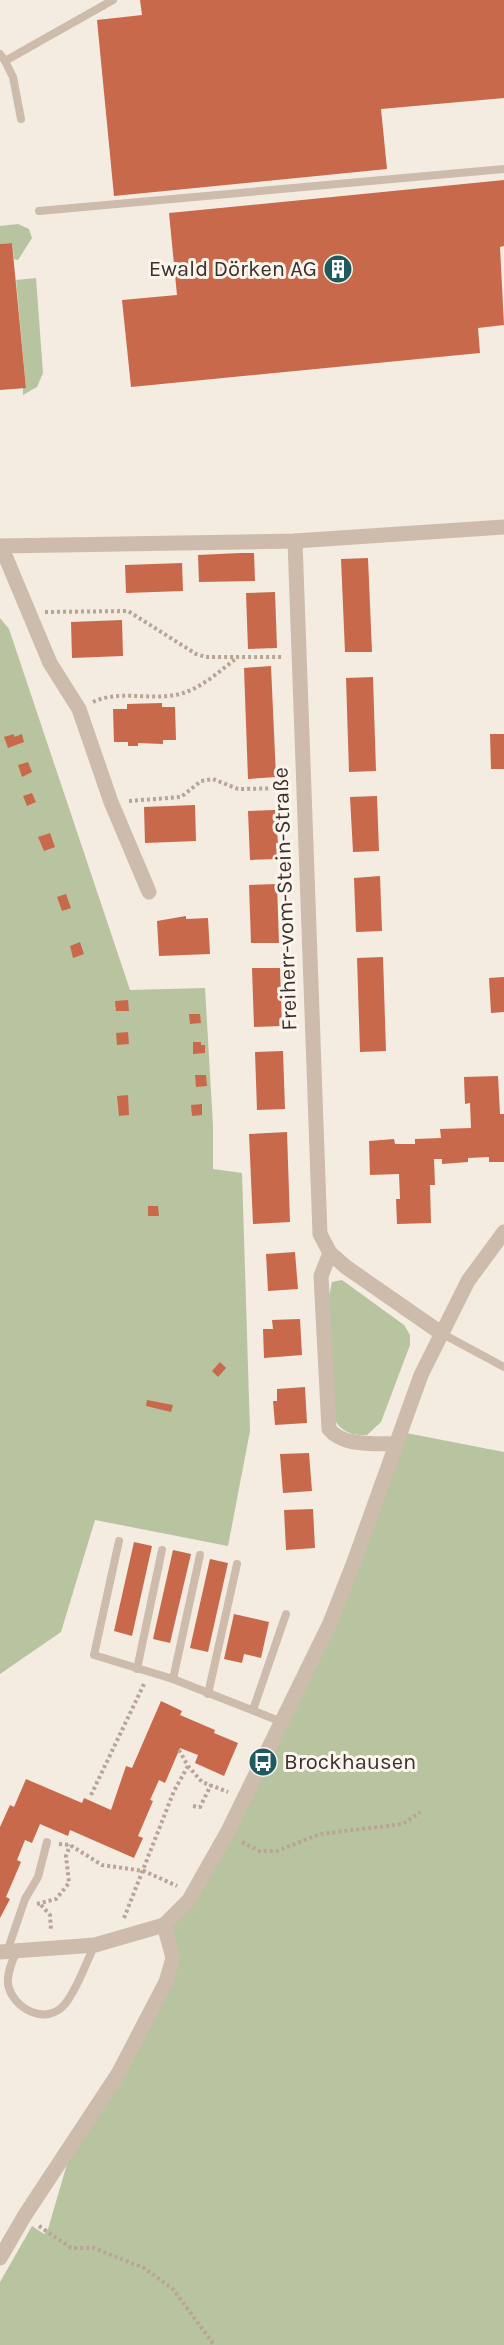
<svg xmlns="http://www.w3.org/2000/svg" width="504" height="2345" viewBox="0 0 504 2345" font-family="Karla,sans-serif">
  <rect width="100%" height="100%" fill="#f4ebe1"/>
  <!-- green -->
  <g fill="#b8c4a0">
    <polygon points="18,224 29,229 32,238 18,260 14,259 12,243 0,244 0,226"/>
    <polygon points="36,278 43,373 37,387 23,395 23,388 26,387 16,280"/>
    <polygon points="0,618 9,629 130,990 205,988 213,1126 213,1169 242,1173 250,1431 228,1546 95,1520 61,1632 0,1674"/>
    <path d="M342,1280L404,1325L410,1335V1345L381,1422L367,1435C354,1436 341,1432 335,1420L329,1296L332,1282Z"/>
    <polygon points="401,1432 504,1452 504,2345 0,2345 0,2282 32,2226 44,2234 48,2229 72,2147 166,1982 164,1925 189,1900 282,1722"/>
  </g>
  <!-- building -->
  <g fill="#c8694b">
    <polygon points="140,0 504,0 504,98 381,109 387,169 114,196 97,20 142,15"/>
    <polygon points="504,180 504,246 500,247 504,325 478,328 480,353 131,387 122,300 177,295 169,213"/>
    <polygon points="12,243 26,388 0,390 0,244"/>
    <polygon points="240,553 254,553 255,581 199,582 198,555"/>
    <polygon points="368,558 372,652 345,652 341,559"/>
    <polygon points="182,563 183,591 126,593 125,565"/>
    <polygon points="275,592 277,648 248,649 246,593"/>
    <polygon points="122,620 123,656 72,658 71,622"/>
    <polygon points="271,666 276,777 248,779 244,668"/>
    <polygon points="373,677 376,771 349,772 346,678"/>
    <polygon points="162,703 162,707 175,707 176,740 163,740 163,744 138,743 138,746 128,746 128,742 114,742 113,709 127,709 127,704"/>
    <polygon points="14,734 14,737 22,734 24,742 8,748 4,737"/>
    <polygon points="490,734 504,734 504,769 491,769"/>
    <polygon points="28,762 32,772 22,777 18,765"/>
    <polygon points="32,793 36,802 27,806 23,796"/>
    <polygon points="377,796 379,851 353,852 350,797"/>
    <polygon points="195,805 196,841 145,843 144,807"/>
    <polygon points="275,810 278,843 276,843 277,859 250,860 248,811"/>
    <polygon points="50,833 55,847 44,851 38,837"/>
    <polygon points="380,876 382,931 356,932 354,878"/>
    <polygon points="277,884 279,943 251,943 249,885"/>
    <polygon points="66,894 71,908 62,911 57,897"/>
    <polygon points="186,916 186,919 208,918 210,954 159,956 157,921"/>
    <polygon points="80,942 84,954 73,958 70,946"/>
    <polygon points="383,957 386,1051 360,1052 357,958"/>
    <polygon points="252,968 280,968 282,1026 254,1027"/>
    <polygon points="504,977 504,1012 491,1013 489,978"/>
    <polygon points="128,1000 129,1011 116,1011 115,1001"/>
    <polygon points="189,1014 200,1014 201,1023 190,1024"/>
    <polygon points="128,1032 129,1044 117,1045 116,1033"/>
    <polygon points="193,1042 201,1042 201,1045 205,1045 205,1053 193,1054"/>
    <polygon points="283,1051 285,1109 257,1110 255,1052"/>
    <polygon points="195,1075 206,1075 207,1086 196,1087"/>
    <polygon points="498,1076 500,1114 504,1114 504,1162 489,1162 489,1157 468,1158 468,1162 442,1164 442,1159 434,1159 435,1185 430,1185 431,1223 397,1224 396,1199 400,1199 399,1174 370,1175 369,1141 394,1139 395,1144 415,1144 415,1139 441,1138 440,1129 471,1128 470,1103 465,1104 464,1077"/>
    <polygon points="128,1095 129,1115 119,1116 117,1096"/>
    <polygon points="202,1104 202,1115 192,1116 191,1105"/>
    <polygon points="287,1132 290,1222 253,1224 249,1134"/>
    <polygon points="148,1206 158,1206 159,1216 148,1216"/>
    <polygon points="295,1252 298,1289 268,1291 266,1254"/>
    <polygon points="300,1319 302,1355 264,1358 263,1329 273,1329 272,1320"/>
    <polygon points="220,1362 226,1368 218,1377 212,1371"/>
    <polygon points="305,1387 307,1423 275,1425 273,1401 277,1401 277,1389"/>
    <polygon points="147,1400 173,1405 171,1412 146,1406"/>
    <polygon points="309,1453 312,1491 283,1493 280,1454"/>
    <polygon points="313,1509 315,1548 286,1550 284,1510"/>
    <polygon points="134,1542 152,1546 132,1636 114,1631"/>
    <polygon points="173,1550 191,1554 170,1643 153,1639"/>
    <polygon points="210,1559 228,1563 208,1652 190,1648"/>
    <polygon points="234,1614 269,1622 261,1658 244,1654 242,1663 224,1659"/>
    <polygon points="161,1701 182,1711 180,1715 215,1730 214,1733 238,1743 224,1776 195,1763 198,1755 180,1748 165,1783 159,1780 150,1800 153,1801 138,1836 143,1838 134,1858 70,1830 68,1836 40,1824 32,1843 25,1840 17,1860 21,1862 6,1897 10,1899 0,1918 0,1827 10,1805 14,1807 26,1779 82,1803 84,1798 111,1810 126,1766 132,1768"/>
  </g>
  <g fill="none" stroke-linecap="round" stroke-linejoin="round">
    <!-- path -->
    <g stroke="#b9a596" stroke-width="4" stroke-dasharray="3 3" stroke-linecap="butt">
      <polyline points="45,612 128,611 196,654 206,657 283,657"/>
      <path d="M93,702C118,690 147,700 175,695C199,691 218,672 237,658"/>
      <polyline points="129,801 181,797 201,781 213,779 238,789 288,788"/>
      <polyline points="179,1750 188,1766 202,1782 228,1792"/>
      <polyline points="91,1795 144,1684"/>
      <polyline points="193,1806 200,1807 211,1785"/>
      <polyline points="242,1842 259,1851 277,1851 320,1834 403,1824 420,1812"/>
      <polyline points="59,1844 70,1845 102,1865 144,1871 177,1886"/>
      <polyline points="37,1904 56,1899 69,1883 66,1856 70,1845"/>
      <polyline points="41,1905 50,1915 51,1930"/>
      <polyline points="124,1918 174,1791 188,1766"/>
      <polyline points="39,2226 71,2248 94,2248 144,2268 173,2289 214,2345"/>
    </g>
    <!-- service -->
    <g stroke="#cdbbac" stroke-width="8">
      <polyline points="0,54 5,61 113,0"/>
      <polyline points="5,61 13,77 21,119"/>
      <polyline points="39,211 504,169"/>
      <polyline points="441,1333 504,1367"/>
      <polyline points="119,1541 94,1655 173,1679 282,1722"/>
      <polyline points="137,1669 162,1550"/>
      <polyline points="173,1679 200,1555"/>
      <polyline points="208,1694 237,1564"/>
      <polyline points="253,1710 286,1614"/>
      <polyline points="7,1952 25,1899 38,1877 47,1842"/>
      <path d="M16,1952C12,1962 7,1973 8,1984C12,2008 46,2027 65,2004C78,1988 85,1964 95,1945"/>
    </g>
    <!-- minor -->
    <g stroke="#cdbbac" stroke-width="15">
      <polyline points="295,541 320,1234 330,1253 346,1267 441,1333"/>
      <polyline points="0,546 295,541 504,527"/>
      <polyline points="1,546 50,663 79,709 111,802 149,892"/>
      <path d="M330,1253L321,1276L329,1429C343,1447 375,1443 396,1444"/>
      <polyline points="0,1952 95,1945 164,1925 189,1900 227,1833 330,1623 354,1562 421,1375 468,1281 504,1232"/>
      <polyline points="0,2258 25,2215 118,2074 166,1982 173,1958 164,1925"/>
    </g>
  </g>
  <!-- icons -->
  <defs>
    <g id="building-disc" transform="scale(1.5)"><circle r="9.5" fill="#1f5a5e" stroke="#fbf5ee"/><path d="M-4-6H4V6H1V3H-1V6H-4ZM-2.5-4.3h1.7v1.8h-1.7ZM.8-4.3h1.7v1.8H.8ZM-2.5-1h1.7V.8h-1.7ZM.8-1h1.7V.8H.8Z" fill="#fff"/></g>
    <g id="bus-disc" transform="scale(1.5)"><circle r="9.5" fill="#1f5a5e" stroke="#fbf5ee"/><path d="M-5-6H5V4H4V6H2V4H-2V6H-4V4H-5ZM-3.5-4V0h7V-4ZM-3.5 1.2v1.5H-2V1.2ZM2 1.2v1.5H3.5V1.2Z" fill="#fff"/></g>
  </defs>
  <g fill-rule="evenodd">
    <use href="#building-disc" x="338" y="269"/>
    <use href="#bus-disc" x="263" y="1762"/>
  </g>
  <g text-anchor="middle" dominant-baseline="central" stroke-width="6" stroke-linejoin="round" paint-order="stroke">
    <!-- poi labels -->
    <g font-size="22" fill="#3b302b" stroke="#fbf5ee" text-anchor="end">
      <text x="317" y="269">Ewald Dörken AG</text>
      <text x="284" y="1762" text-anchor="start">Brockhausen</text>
    </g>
    <!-- street labels -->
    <g font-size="22" fill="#3b302b" stroke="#fbf5ee">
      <text transform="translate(285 899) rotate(-92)">Freiherr-vom-Stein-Straße</text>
    </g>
  </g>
</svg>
